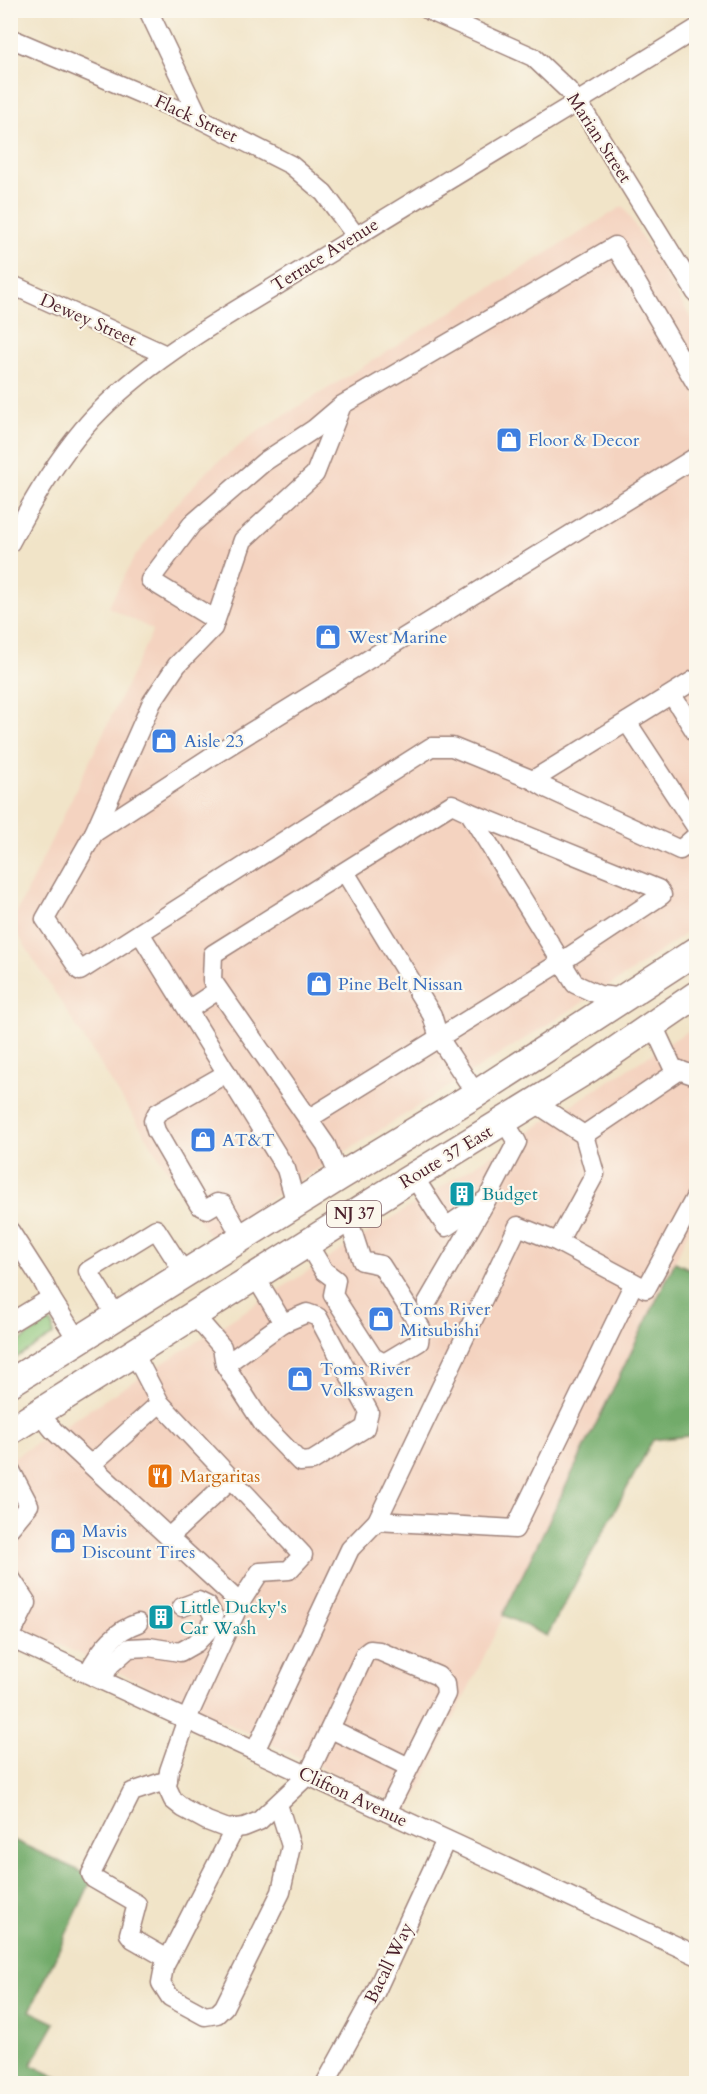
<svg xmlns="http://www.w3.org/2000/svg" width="707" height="2094" viewBox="0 0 707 2094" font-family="Cardo,serif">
  <rect width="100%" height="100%" fill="#fbf7ec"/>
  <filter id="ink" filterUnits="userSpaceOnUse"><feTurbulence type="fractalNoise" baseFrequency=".0167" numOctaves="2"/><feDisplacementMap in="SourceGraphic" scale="12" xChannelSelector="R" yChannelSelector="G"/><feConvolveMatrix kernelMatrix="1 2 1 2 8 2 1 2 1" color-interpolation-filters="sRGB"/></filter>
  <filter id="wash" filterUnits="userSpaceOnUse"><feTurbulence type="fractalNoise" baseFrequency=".008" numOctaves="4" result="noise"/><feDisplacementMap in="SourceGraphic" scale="24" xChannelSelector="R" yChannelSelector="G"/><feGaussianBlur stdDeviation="1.35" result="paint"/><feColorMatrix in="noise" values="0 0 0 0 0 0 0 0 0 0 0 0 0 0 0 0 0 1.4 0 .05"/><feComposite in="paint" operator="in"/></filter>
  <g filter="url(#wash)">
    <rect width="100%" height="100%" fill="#f1e4c8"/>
    <!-- built -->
    <g fill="#f4d3c0">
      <polygon points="623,206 696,326 696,926 631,972 210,1237 11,924 153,630 108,607 134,558 168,513 208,470 254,434"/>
      <polygon points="696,1026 696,1213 675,1262 410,1809 11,1622 11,1459"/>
    </g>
    <!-- green -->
    <polygon fill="#8dc67a" stroke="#6c7252" stroke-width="1.5" points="49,1322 53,1324 53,1335 11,1361 11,1347"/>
    <!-- forest -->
    <g fill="#72ab6a" stroke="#5e654a" stroke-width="1.5">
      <polygon points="675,1262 696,1272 696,1435 653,1440 547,1636 503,1615"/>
      <polygon points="11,1839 93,1877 30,2011 55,2023 31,2065 69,2083 11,2084"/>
    </g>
  </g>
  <g filter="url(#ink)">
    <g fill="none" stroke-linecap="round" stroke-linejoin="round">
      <!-- minor casing -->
      <g stroke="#9e827a" stroke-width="21">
        <g id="minor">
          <polyline points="148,10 200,119"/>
          <polyline points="428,10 533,57 568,90 585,113 696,293"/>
          <polyline points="10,38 200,119 291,165 324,193 356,236"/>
          <polyline points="10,284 166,355"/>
          <polyline points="696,457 209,758 94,833 45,919 80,971 431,747 452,747 533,780 696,679"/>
          <path d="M10,543C32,501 60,454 92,419C151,356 230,315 302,270C433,188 566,110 696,29"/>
          <polyline points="215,620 150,580 192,524 264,462 314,429 341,406"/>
          <polyline points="672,695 696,733"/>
          <polyline points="627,722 696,827"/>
          <polyline points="533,780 546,788 680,850 696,836"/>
          <polyline points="94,833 152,702 177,665 213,628 243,540 315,474 342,405 615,246 696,384"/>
          <polyline points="345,872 432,1015 439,1038 476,1094"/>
          <polyline points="140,933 286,1169 296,1204"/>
          <polyline points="188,1010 218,990"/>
          <polyline points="653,1025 673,1068 696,1076"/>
          <polyline points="227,1073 157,1113 153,1121 156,1131 199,1205 207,1209 217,1203 223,1204 242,1238"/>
          <polyline points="308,1119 561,962 662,895 658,889 469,812"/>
          <polyline points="584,1135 680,1070"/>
          <polyline points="339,1177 326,1145 212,980 213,954 452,804 469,812 575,984 599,995 626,998"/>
          <polyline points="414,1177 446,1227 487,1199 517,1142 504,1121"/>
          <polyline points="10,1231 44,1284 51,1298"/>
          <polyline points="558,1242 646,1289 696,1196"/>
          <polyline points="307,1243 324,1271 336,1280 333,1295 373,1357 384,1363 419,1342 421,1328 381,1265 362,1261 348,1218"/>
          <polyline points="255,1276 283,1323"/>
          <polyline points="427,1303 485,1203"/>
          <polyline points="194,1315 222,1347 225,1365 263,1424 300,1462 312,1461 365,1428 369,1412 318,1317 307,1313 283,1323 225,1365"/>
          <polyline points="117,1317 88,1271 156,1229 185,1274"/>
          <polyline points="10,1323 51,1298 78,1341"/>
          <polyline points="134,1353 160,1403 303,1555 289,1570 260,1572 240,1603 187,1719 169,1771 167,1787 173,1800 183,1808 207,1821 228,1829 244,1827 259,1821 308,1775 365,1654 370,1650 379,1651 438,1676 445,1684 446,1694 387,1812"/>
          <polyline points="39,1413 54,1431 240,1603"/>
          <polyline points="92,1464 160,1403"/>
          <polyline points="10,1469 29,1505 10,1528"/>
          <polyline points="377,1521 515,1529 634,1283"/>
          <polyline points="169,1537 231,1479"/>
          <polyline points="10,1577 27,1603 10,1637"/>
          <polyline points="10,1638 696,1955"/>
          <path d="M88,1673C99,1651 114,1631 138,1623"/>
          <polyline points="102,1680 110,1665 129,1648 149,1647 180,1652 196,1643 210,1628 214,1617 208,1606 198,1601 182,1607"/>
          <polyline points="331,1729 409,1767"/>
          <polyline points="255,1751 350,1549 377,1521 518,1226 558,1242 595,1174 584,1135 534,1102"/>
          <polyline points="235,1828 164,1967 161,1983 170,1997 205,2016 217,2014 224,2007 281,1892 291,1846 278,1804"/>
          <polyline points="168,1959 133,1939 129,1934 137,1904 94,1879 91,1874 132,1792 168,1780"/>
          <polyline points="325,2084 375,1993 446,1840"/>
        </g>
      </g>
      <!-- highway casing -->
      <g stroke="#9e827a" stroke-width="30">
        <g id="highway">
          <polyline points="10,1383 339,1177 476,1094 696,951"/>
          <polyline points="10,1431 403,1183 590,1068 696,995"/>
        </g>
      </g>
      <!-- minor -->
      <use href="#minor" stroke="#fff" stroke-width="18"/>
      <!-- highway -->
      <use href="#highway" stroke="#fff" stroke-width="27"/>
    </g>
  </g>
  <!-- icons -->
  <defs>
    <g id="shop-square" transform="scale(1.35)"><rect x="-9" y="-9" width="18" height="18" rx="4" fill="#3f7fe0" stroke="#fbf7ec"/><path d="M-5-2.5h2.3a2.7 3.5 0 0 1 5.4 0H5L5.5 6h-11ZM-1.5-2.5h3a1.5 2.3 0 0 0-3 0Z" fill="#fff"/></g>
    <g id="building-square" transform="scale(1.35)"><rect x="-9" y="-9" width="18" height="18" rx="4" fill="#0f9aa8" stroke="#fbf7ec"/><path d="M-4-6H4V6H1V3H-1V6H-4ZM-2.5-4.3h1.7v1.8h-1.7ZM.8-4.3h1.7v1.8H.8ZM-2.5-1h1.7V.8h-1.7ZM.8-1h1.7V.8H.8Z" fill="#fff"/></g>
    <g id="restaurant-square" transform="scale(1.35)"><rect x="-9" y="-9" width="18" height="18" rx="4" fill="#e8710a" stroke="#fbf7ec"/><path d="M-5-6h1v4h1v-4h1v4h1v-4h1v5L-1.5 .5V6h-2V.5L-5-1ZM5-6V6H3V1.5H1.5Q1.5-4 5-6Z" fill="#fff"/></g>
  </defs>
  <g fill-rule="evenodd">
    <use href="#shop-square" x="509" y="440"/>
    <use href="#shop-square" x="328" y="637"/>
    <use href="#shop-square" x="164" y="741"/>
    <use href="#shop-square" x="319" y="984"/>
    <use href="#shop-square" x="203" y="1140"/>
    <use href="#building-square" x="462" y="1194"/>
    <use href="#shop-square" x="381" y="1319"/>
    <use href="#shop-square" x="300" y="1379"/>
    <use href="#restaurant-square" x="160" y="1476"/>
    <use href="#shop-square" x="63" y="1541"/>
    <use href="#building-square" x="161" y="1617"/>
  </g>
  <g text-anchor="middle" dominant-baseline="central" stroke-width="4.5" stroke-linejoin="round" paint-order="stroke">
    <!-- shield labels -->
    <rect fill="#fbf7ec" stroke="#7f6065" stroke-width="1.5" x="327" y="1201" width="54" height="26" rx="4.5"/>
    <g font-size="16" font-weight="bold" fill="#4a1f2b">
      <text x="354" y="1214">NJ 37</text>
    </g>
    <!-- street labels -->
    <g font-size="18" fill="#4a1f2b" stroke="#fbf7ec">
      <text transform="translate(196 119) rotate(25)">Flack Street</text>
      <text transform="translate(599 138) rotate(57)">Marian Street</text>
      <text transform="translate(325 255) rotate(-32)">Terrace Avenue</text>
      <text transform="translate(88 320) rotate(24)">Dewey Street</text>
      <text transform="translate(446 1157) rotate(-31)">Route 37 East</text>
      <text transform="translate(353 1797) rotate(25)">Clifton Avenue</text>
      <text transform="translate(389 1963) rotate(-64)">Bacall Way</text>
    </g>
    <!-- shop labels -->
    <g font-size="18" fill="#366cbe" stroke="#fbf7ec" text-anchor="start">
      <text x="528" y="440">Floor &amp; Decor</text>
      <text x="348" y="637">West Marine</text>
      <text x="184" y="741">Aisle 23</text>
      <text x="338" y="984">Pine Belt Nissan</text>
      <text x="222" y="1140">AT&amp;T</text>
      <text x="400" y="1309">Toms River<tspan x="400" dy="21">Mitsubishi</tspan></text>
      <text x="320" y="1369">Toms River<tspan x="320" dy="21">Volkswagen</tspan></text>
      <text x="82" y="1531">Mavis<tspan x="82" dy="21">Discount Tires</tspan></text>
    </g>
    <!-- culture labels -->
    <g font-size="18" fill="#0d838f" stroke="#fbf7ec" text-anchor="start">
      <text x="482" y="1194">Budget</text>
      <text x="180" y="1607">Little Ducky's<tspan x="180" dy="21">Car Wash</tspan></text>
    </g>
    <!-- food labels -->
    <g font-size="18" fill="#c56008" stroke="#fbf7ec" text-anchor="start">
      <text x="180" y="1476">Margaritas</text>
    </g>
  </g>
  <!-- margin -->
  <rect width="707" height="2094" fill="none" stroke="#fbf7ec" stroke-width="36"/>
</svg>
